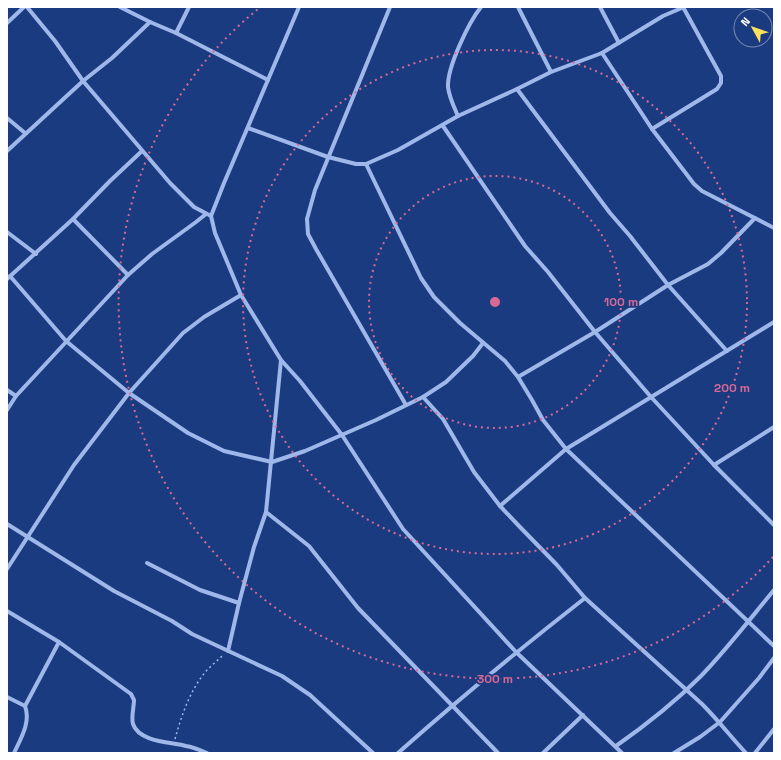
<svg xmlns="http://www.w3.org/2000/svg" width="781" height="760" viewBox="0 0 781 760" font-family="'Space Grotesk',sans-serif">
  <rect width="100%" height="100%" fill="#1b3b81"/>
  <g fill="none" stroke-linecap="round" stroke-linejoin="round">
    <!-- path -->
    <path stroke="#9fb8ea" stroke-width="1.5" stroke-dasharray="2 3" stroke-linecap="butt" d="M175,739C182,714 190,690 207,670C212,665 218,660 223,655"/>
    <!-- street -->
    <g stroke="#9fb8ea" stroke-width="4">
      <polyline points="27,7 55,41 83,81 170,183 194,207 211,216"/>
      <polyline points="120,7 150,22 176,33 268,80"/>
      <polyline points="390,7 315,190 307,219 308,234 316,249 406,405"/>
      <polyline points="518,7 551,72"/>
      <polyline points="600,7 619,43"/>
      <polyline points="7,23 24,7"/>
      <polyline points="176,33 189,7"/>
      <polyline points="602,53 652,129 694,184 702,191 774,228"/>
      <polyline points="517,89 610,213 630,236 668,285 727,351"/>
      <path d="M458,116C454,107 449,97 448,87C447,67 469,22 481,7"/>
      <polyline points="7,118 25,133"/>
      <polyline points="443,126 525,246 548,272 595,332 651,397 714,465 774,525"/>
      <polyline points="248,128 328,157 356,164 366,164 398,150 458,116 517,89 551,72 602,53 663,16 684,7"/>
      <polyline points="652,129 717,89 721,83 721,76 683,7"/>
      <polyline points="7,151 83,81 112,58 150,22"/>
      <polyline points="366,164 421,278 434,297 460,323 505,361 518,377 532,400 543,420 566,449 774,646"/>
      <polyline points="73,219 128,275"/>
      <polyline points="7,232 36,254"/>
      <polyline points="10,276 66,341 129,393 188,433 224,451 272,462 305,451 376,420 423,397 446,382 473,356 483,343"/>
      <polyline points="7,279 73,219 110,181 142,151"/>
      <polyline points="281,360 300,381 342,435 403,529 516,652 622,753"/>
      <polyline points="518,377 595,332 668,285 708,264 721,253 755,218"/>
      <polyline points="7,390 16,396"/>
      <path d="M423,397L443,419L474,472L500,506L518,525L557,565L585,598L702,704C718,720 731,737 746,753"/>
      <polyline points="7,410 16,396 128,275 152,254 196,222 206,214"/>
      <polyline points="714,465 774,427"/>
      <polyline points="500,506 566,449 774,322"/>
      <polyline points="266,512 309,546 358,608 498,753"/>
      <polyline points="7,524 114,591 172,621 192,634 282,676 310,695 373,753"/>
      <polyline points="147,563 200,590 239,603"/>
      <polyline points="7,569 74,465 129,393 183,333 204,317 241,295"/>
      <path d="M7,611L59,642L131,694L134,700C134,707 131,717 133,724C139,742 171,742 186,746C193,747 200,750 207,753"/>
      <polyline points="228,651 239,603 254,547 266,512 281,360 241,295 215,233 211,216 224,183 299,7"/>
      <path d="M7,697L25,706C31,722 21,738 14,753"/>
      <polyline points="25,706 59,642"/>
      <path d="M616,746C646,725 675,702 701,676C727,649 750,619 774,590"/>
      <path d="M398,753C459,699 521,648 585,598"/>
      <polyline points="543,753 583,715"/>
      <polyline points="674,753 700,737 720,722 759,678 774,658"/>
      <polyline points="755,753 774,729"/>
    </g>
  </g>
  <!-- distance rings -->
  <g fill="none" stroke="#d76994" stroke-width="2" stroke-dasharray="2 4">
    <circle cx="495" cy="302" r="126"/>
    <circle cx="495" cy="302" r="252"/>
    <path d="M773 557A377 377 0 1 1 258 9"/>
  </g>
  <circle cx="495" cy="302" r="6" fill="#d76994" stroke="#1b3b81" stroke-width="2"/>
  <g font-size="12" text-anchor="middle" font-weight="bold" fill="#d76994" stroke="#1b3b81" stroke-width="3.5" stroke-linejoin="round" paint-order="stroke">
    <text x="621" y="306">100 m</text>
    <text x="732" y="392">200 m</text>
    <text x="495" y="683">300 m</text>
  </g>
  <!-- border -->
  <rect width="781" height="760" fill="none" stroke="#ffffff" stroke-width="16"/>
  <!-- north arrow -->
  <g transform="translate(753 28) rotate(310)"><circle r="19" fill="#1b3b81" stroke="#7689b3"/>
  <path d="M0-3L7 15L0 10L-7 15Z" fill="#fce15b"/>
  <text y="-6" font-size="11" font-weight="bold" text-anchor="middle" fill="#ffffff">N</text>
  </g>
</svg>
